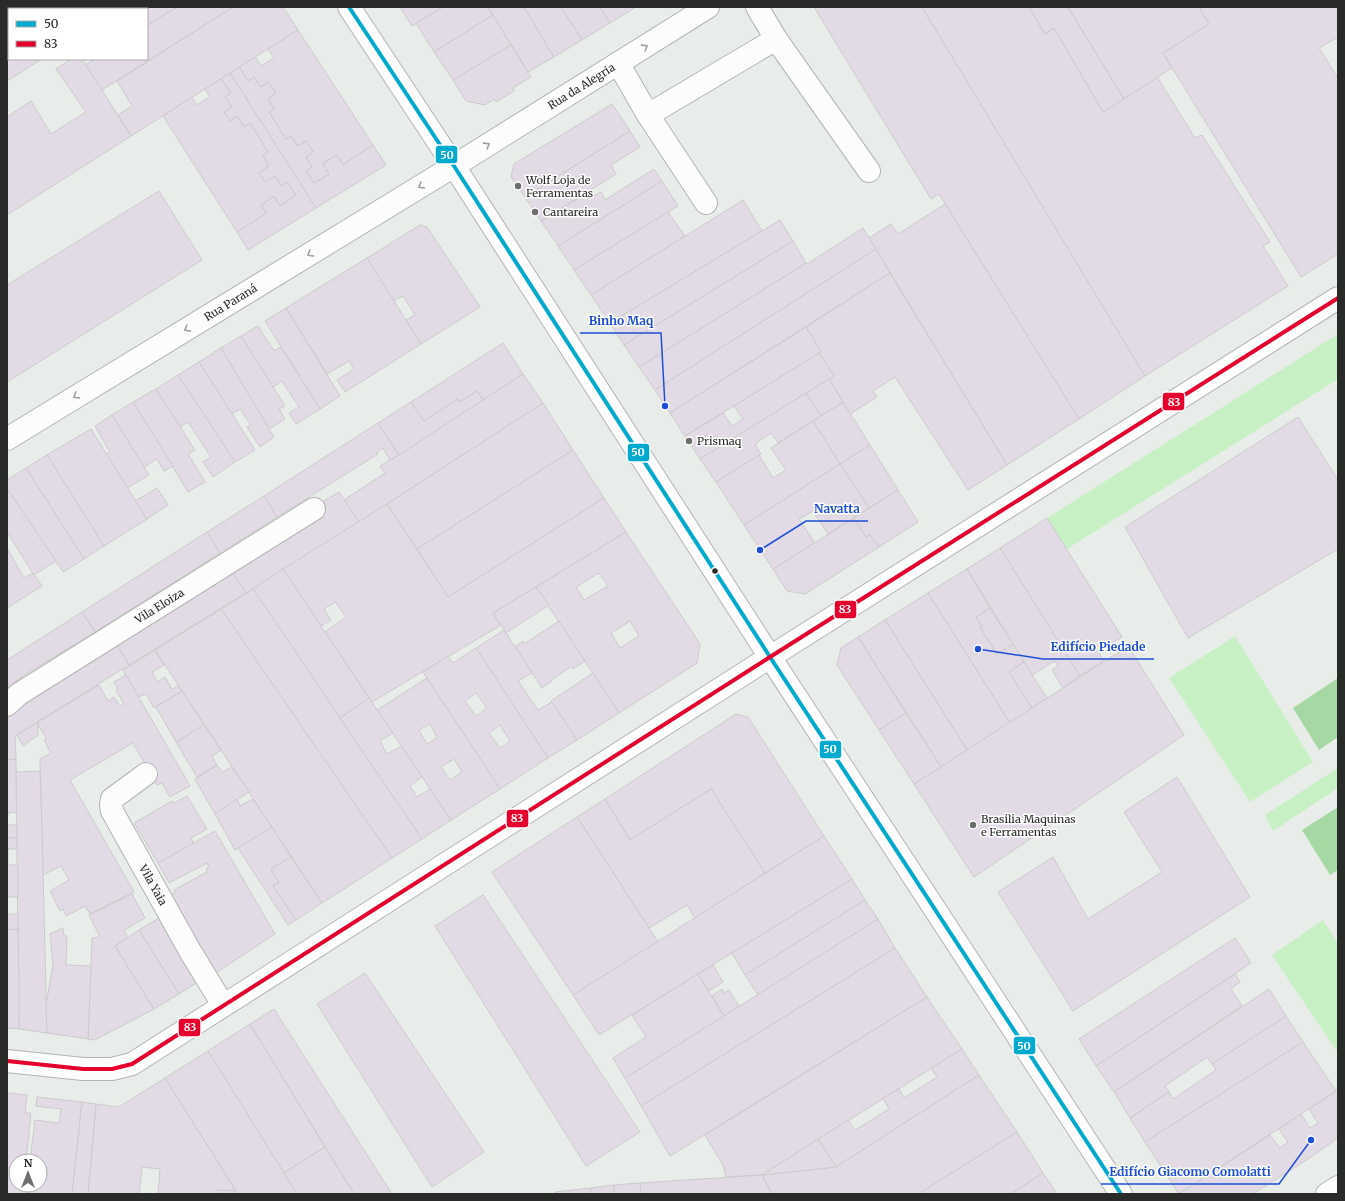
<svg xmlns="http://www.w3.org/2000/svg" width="1345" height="1201" viewBox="0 0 1345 1201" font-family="Merriweather,serif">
  <rect width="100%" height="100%" fill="#e9ede9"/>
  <!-- green -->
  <g fill="#c7f0c5">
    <polygon points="1338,334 1338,379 1067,549 1047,518"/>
    <polygon points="1235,636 1313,762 1250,802 1169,678"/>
    <polygon points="1338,768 1338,788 1273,831 1265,815"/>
    <polygon points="1323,920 1338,943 1338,1053 1272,955"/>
  </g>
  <!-- water -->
  <g fill="#a6d8a4">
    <polygon points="1338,678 1338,737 1319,750 1293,708"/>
    <polygon points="1338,807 1338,870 1330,875 1302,830"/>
  </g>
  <!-- building -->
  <g fill="#e2dbe6" stroke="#cbcbcb" fill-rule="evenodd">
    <polygon points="7,7 122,7 119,9 9,9 9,59 42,59 7,81"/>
    <polygon points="122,7 177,7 147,26 147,9 119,9"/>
    <polygon points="177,7 233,7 102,90 85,65 95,59 147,59 147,26"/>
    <polygon points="233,7 283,7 298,30 131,136 118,115 132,106 117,81"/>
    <polygon points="400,7 443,7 412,26"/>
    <polygon points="443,7 488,7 493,15 434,52 416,23"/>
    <polygon points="488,7 524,7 554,57 528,72"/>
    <polygon points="524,7 561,7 582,40 554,57"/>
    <polygon points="561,7 600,7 610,23 582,40"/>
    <polygon points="600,7 636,7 610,23"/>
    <polygon points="814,7 922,7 1145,376 1079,419 939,194 931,199"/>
    <polygon points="922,7 1029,7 1045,34 1054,28 1103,112 1157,77 1195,138 1202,135 1270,242 1263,246 1288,286 1145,376"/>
    <polygon points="1029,7 1068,7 1124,99 1103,112 1054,28 1045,34"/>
    <polygon points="1068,7 1199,7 1209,24 1163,53 1172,68 1124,99"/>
    <polygon points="1199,7 1338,7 1338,37 1319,48 1338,78 1338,254 1301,277 1163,53 1209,24"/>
    <polygon points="493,15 511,45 453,80 434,52"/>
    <polygon points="298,30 373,145 343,165 337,155 323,163 329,174 314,183 306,171 312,167 306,157 313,152 306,141 298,146 291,136 286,139 269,112 274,109 268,99 276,93 268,82 261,87 254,77 248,81 239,67 255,57 261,66 274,58 268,49"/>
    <polygon points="511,45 531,77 513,88 514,91 496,102 494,99 485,105 466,101 453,80"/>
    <polygon points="71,59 82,59 131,136 7,215 7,117 31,101 51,134 86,112 56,69"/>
    <polygon points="239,67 248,81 254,77 261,87 268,82 276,93 268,99 274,109 269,112 286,139 291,136 298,146 306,141 313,152 306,157 312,167 306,171 314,183 329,174 323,163 337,155 343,165 373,145 386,165 316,208 230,73"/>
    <polygon points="230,73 316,208 248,250 237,232 266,213 261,205 274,196 280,206 296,195 287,182 281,186 275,176 265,182 259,173 269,166 263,155 268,152 250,123 244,127 237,116 230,121 224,112 232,107 225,97 231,93 221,79"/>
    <polygon points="221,79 231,93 225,97 232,107 224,112 230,121 237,116 244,127 250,123 268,152 263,155 269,166 259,173 265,182 275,176 281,186 287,182 296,195 280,206 274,196 261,205 266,213 237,232 163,116 192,97 197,105 210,97 205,89"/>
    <polygon points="612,104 630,131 525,197 511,177 514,164"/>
    <polygon points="630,131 640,147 611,165 616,174 541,221 525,197"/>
    <polygon points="654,169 662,181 558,246 541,221 590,191 593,196 601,192 605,200"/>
    <polygon points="662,181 678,206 574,270 558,246"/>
    <polygon points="159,191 202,260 7,382 7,285"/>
    <polygon points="743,200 762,231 610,323 591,295"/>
    <polygon points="945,204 1079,419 1007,465 869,238 891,224 898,234"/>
    <polygon points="668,212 685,236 591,295 574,270"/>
    <polygon points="780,220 793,241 624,345 610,323"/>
    <polygon points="420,225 427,227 480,307 421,344 406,320 415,315 403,296 393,301 367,258"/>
    <polygon points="863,228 876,249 655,390 639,367 806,263 807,264"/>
    <polygon points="793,241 806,263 639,367 624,345"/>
    <polygon points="876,249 890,273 670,413 655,390"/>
    <polygon points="367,258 421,344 345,392 337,380 354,369 349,361 327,374 286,308"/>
    <polygon points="890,273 1007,465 968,490 895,377 873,391 877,397 850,414 829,379 834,376 819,353 821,352 806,327"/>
    <polygon points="286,308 340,396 320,409 265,321"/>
    <polygon points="258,326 274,351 281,347 320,409 296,424 289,413 299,407 282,381 273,387 241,336"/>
    <polygon points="806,327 821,352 685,436 670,413"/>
    <polygon points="241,336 285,406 279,409 285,419 269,429 221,348"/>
    <polygon points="503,343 523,374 483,400 477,391 460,402 458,399 424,421 411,402"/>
    <polygon points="221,348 274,437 260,447 247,427 251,425 240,409 232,414 199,362"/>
    <polygon points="819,353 834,376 700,459 685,436 723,413 732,426 743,419 734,406"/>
    <polygon points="199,362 255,450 235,462 178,375"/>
    <polygon points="523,374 543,403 359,522 344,500 385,473 380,466"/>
    <polygon points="178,375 235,462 213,477 203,462 211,457 188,422 180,427 156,389"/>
    <polygon points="829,379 843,402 821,416 806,393"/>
    <polygon points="156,389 195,450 188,454 205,482 188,492 133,402"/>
    <polygon points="477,391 483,400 399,455 378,423 411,402 424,421 458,399 460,402"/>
    <polygon points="806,393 821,416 778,443 771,433 755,444 761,454 716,482 700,459"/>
    <polygon points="133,402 173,466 164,471 157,459 144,467 112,415"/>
    <polygon points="843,402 870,445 840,464 813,421"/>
    <polygon points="543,403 573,450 417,549 387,504"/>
    <polygon points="112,415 149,475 127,488 106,454 110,452 95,426"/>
    <polygon points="1298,417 1338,480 1338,549 1188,638 1125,527"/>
    <polygon points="813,421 840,464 744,525 716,482 759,455 773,478 786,470 771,448"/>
    <polygon points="378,423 399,455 390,460 383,448 376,453 378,454 277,517 264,496"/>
    <polygon points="91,429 147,519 104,546 47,455"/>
    <polygon points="870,445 898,490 869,508 840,464"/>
    <polygon points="573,450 604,498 448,597 417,549"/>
    <polygon points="47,455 104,546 84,559 26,468"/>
    <polygon points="840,464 869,508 828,534 813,511 799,519 815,543 773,569 744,525"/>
    <polygon points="26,468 84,559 63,572 7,488 7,480"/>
    <polygon points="7,488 56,561 34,575 7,532"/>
    <polygon points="157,488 168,505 147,519 135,501"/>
    <polygon points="898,490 918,522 879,547 870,535 866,537 854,518"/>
    <polygon points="339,492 359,522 246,593 232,572 323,515 317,505"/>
    <polygon points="264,496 277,517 220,553 207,532"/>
    <polygon points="604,498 626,532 493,613 501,625 372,702 325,632 346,617 335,602 324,609 331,620 321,626 283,569 387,504 448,597"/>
    <polygon points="854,518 866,537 870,535 879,547 805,594 787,591 773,569"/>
    <polygon points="1047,518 1122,637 1098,651 1104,661 1080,676 1000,548"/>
    <polygon points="207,532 220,553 95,632 82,612"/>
    <path d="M626,532L700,644L697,663L619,713L536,587ZM599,573L608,586L584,600L576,587ZM630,621L639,636L620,648L611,633Z"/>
    <polygon points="7,548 24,578 33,573 42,586 7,608"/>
    <polygon points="1000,548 1080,676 1063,688 1052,670 1058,666 1055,661 1032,675 967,569"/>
    <polygon points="283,569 369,698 340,718 253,589"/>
    <polygon points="967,569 990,608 976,617 982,626 980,627 997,654 1013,644 1024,662 1009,672 1032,708 1010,723 928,593"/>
    <polygon points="232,572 246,593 129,665 117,645"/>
    <polygon points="536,587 549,605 506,633 493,613"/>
    <polygon points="253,589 422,839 392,858 221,609"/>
    <polygon points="928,593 1010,723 967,750 885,620"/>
    <polygon points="990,608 1013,644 997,654 980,627 982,626 976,617"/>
    <polygon points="221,609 392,858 322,903 155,650"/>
    <polygon points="82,612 95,632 26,674 7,688 7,660"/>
    <polygon points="885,620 967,750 941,767 858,637"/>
    <polygon points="559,621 585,661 573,669 572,666 551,680 552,681 542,688 515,647 523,641 524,644"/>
    <polygon points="504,630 532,673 518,681 538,710 552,702 577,740 548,758 476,648"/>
    <polygon points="858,637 906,713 879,730 837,665 841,648"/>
    <polygon points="117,645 129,665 15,736 16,759 7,760 7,721 12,712"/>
    <polygon points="1128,646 1184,735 974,877 914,784"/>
    <path d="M476,648L548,758L500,789L423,672L448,656L453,663ZM476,693L487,708L476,716L465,701ZM500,725L510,741L500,748L489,733Z"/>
    <polygon points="155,650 164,665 152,672 157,682 165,677 172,689 178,686 182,691 154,708 146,694 138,697 123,670"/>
    <polygon points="1024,662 1047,698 1032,708 1009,672"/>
    <polygon points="593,673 619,713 577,740 551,701"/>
    <polygon points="126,675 190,786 170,797 162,783 157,785 133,743 70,780 134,892 90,914 85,906 66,916 63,909 60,911 50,891 69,880 61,866 43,875 40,759 51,753 44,740 47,739 38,725 38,722 99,685 108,701 114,697 120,706 124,704 116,690 118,689 114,682"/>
    <path d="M427,678L500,789L451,820L377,710ZM430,724L437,738L427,744L419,730ZM454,759L462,772L450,780L441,767Z"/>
    <polygon points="182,691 204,725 176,742 156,707"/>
    <polygon points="369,698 393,733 380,741 387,754 402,746 422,777 410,786 417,797 430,789 451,820 422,839 340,718"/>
    <polygon points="906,713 941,767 914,784 879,730"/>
    <polygon points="736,714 748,717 824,836 765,873 711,789 630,840 605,799"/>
    <polygon points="38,722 38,735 23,746 17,735"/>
    <polygon points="204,725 221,750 212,756 217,765 197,777 176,742"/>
    <polygon points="16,759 17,812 8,813 8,816 7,816 7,760"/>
    <polygon points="217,765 222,772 232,767 249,792 215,814 195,779"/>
    <polygon points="40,771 42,828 47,1033 19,1029 16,772"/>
    <polygon points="1177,777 1250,897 1073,1011 998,892 1053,857 1088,919 1162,872 1124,812"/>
    <polygon points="711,789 765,873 695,918 687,905 649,928 577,817 605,799 630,840"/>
    <polygon points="187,796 207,829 191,838 194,843 158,863 134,823 172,801 174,803"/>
    <polygon points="237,799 240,806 253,799 272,827 235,850 215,814"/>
    <polygon points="577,817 658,942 573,995 492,872"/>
    <rect x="7" y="825" width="10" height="13"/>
    <polygon points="272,827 291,857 271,869 279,883 273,886 296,920 288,925 238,848"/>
    <polygon points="215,831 275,934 214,974 168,896 175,893 174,890 207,872 206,869 209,867 207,863 169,883 158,863"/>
    <polygon points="824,836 852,879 599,1035 573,995"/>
    <polygon points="7,838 17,838 17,849 8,849 8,865 18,865 18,897 7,897"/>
    <polygon points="291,857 322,903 296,920 273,886 279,883 271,869"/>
    <polygon points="852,879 865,900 745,975 732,953"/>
    <polygon points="132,894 145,918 124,930 128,938 115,946 154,1009 95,1040 88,1039 92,938 100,937 89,915"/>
    <polygon points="483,895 640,1132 586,1166 435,926"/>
    <polygon points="865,900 878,919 758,995 745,975"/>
    <polygon points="7,914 18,914 18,929 7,930"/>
    <polygon points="159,918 196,983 179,994 139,930"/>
    <polygon points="878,919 895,948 641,1106 625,1078"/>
    <polygon points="63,928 64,936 67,936 66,965 91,966 88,1039 47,1033 46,1005 53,964 50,934"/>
    <polygon points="18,929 19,980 19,1029 7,1028 7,930"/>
    <polygon points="139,930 179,994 154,1009 115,946"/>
    <polygon points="1235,938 1251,963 1096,1066 1079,1039"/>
    <polygon points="895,948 927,997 670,1156 641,1106"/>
    <polygon points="713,965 723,982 709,991 698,974"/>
    <polygon points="365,973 484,1152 432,1187 317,1004"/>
    <polygon points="698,974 724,1016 625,1078 613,1058 646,1037 632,1015"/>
    <polygon points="1235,974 1240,982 1231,989 1242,1006 1114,1092 1096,1066"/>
    <polygon points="722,989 724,993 729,990 739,1006 724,1016 712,996"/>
    <polygon points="1269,989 1286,1016 1212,1064 1207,1057 1165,1086 1169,1092 1130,1118 1114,1092"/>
    <polygon points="927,997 962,1049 762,1175 726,1177 723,1165 705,1135"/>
    <polygon points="274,1009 392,1194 354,1194 250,1024"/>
    <polygon points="1286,1016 1303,1042 1145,1142 1130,1118 1169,1092 1173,1099 1216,1070 1212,1064"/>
    <polygon points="250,1024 325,1147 284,1173 208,1051"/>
    <polygon points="1303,1042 1336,1091 1179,1194 1145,1142"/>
    <polygon points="962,1049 979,1075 836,1167 818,1139 848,1120 855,1130 889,1109 883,1098 899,1089 904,1098 937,1077 931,1068"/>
    <polygon points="208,1051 284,1173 297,1194 238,1194 165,1078"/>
    <polygon points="979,1075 1017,1132 918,1194 772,1194 762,1175 836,1167"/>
    <polygon points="165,1078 236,1191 218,1190 217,1194 158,1194 160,1169 142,1167 139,1194 88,1194 96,1104 119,1107"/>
    <polygon points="1338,1090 1338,1138 1308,1159 1253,1194 1179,1194 1270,1135 1280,1148 1288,1142 1279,1129 1301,1114 1310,1128 1318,1123 1309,1109"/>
    <polygon points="7,1093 27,1095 25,1113 31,1113 26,1161 16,1161 16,1185 23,1185 22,1194 7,1194"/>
    <polygon points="37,1097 82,1102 72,1194 26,1194 27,1185 40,1185 40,1161 30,1161 35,1120 59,1123 61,1109 36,1106"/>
    <polygon points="82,1102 96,1104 88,1194 72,1194"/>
    <polygon points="1017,1132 1043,1173 1011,1194 918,1194"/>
    <polygon points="818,1139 836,1167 762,1175"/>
    <polygon points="325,1147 354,1194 297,1194 284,1173"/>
    <polygon points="1043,1173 1057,1194 1011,1194"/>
    <polygon points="762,1175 772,1194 641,1194 640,1183"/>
    <polygon points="640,1183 641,1194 614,1194 614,1185"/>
    <polygon points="614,1185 614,1194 591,1194 590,1188"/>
    <polygon points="590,1188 591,1194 555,1194 555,1192"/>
    <polygon points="218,1190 236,1191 238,1194 217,1194"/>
  </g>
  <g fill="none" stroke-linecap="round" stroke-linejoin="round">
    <!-- minor casing -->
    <g stroke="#b2b5b2" stroke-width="24">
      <g id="minor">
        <polyline points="349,7 454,166 770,657 1121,1194"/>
        <polyline points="757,7 776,39"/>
        <polyline points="618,63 648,115"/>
        <polyline points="706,203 648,115 776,39 869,171"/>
        <path id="s1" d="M7,439L454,166L708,7"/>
        <path id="s2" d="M7,705L19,694L314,509"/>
        <path id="s3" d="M146,774L112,799L111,805L112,811L190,951L223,1005"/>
        <polyline points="7,1061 83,1069 112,1069 132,1064 770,657 1338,298"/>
        <polyline points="1327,1194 1338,1187"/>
      </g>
    </g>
    <!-- minor -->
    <use href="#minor" stroke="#fcfcfc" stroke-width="22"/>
    <!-- bus-1 casing -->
    <g stroke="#fff" stroke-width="7">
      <polyline id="bus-1" points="349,7 454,166 770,657 1121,1194"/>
    </g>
    <!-- bus-2 casing -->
    <g stroke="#fff" stroke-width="7">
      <polyline id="bus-2" points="7,1061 83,1069 112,1069 132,1064 770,657 1338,298"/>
    </g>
    <!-- bus-1 -->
    <use href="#bus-1" stroke="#00a9ce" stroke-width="4"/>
    <!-- bus-2 -->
    <use href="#bus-2" stroke="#e4002b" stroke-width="4"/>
  </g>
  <!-- one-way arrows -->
  <defs><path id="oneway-chevron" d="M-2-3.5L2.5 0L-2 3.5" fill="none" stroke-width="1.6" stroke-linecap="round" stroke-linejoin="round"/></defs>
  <g stroke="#9d9e9d">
    <use href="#oneway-chevron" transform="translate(645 47) rotate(-32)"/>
    <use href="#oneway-chevron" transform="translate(487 145) rotate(-32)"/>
    <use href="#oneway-chevron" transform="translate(421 186) rotate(149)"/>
    <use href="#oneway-chevron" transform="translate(310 254) rotate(149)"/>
    <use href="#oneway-chevron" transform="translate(187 329) rotate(149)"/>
    <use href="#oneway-chevron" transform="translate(76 396) rotate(149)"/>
  </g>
  <!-- markers -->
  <g fill="#6c6f6c" stroke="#fff" stroke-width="1.5">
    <circle cx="518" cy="186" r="4"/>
    <circle cx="535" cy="212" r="4"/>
    <circle cx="689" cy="441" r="4"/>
    <circle cx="973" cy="825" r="4"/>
  </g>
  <circle fill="#282b28" stroke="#fff" stroke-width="1.5" cx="715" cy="571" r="3.5"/>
  <g text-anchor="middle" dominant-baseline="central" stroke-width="3" stroke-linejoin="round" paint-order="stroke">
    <!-- street labels -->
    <g font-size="11" fill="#282b28" stroke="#fff">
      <text stroke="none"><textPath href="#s1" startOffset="674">Rua da Alegria</textPath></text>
      <text stroke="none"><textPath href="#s1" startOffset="262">Rua Paraná</textPath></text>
      <text stroke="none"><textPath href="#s2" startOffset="182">Vila Eloiza</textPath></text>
      <text stroke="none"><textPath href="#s3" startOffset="139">Vila Yaia</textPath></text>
    </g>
    <!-- poi labels -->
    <g font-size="11" fill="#282b28" stroke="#fff" text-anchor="start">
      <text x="526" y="180">Wolf Loja de<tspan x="526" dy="13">Ferramentas</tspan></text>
      <text x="543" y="212">Cantareira</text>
      <text x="697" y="441">Prismaq</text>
      <text x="981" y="819">Brasilia Maquinas<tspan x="981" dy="13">e Ferramentas</tspan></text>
    </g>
  </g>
  <!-- callouts -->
  <path fill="none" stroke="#1d4ed8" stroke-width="1.5" d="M665 406L661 333H580M760 550L806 521H868M978 649L1043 659H1154M1311 1140L1279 1184H1101"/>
  <g fill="#1d4ed8" stroke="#fff" stroke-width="1.5">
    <circle cx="665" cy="406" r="4"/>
    <circle cx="760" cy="550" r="4"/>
    <circle cx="978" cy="649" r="4"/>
    <circle cx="1311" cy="1140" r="4"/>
  </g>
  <g font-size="12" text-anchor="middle" font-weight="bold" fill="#1d4ed8" stroke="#fff" stroke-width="3" stroke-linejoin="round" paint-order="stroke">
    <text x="621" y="325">Binho Maq</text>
    <text x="837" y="513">Navatta</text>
    <text x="1098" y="651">Edifício Piedade</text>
    <text x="1190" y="1176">Edifício Giacomo Comolatti</text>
  </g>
  <g stroke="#fff" stroke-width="1.5">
    <rect x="435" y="145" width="23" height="19" rx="4" fill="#00a9ce"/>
    <rect x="1162" y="392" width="23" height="19" rx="4" fill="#e4002b"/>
    <rect x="627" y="443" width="23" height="19" rx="4" fill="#00a9ce"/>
    <rect x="834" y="600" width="23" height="19" rx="4" fill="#e4002b"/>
    <rect x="819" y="740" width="23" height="19" rx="4" fill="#00a9ce"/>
    <rect x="506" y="809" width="23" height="19" rx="4" fill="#e4002b"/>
    <rect x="178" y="1018" width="23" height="19" rx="4" fill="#e4002b"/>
    <rect x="1013" y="1036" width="23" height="19" rx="4" fill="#00a9ce"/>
  </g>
  <g font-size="11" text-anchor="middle" font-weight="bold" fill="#fff">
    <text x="447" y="159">50</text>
    <text x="1174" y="406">83</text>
    <text x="638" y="456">50</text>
    <text x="845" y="613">83</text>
    <text x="830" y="753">50</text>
    <text x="517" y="822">83</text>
    <text x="190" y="1031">83</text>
    <text x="1024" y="1050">50</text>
  </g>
  <!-- border -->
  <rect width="1345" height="1201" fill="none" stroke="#282b28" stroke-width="16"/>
  <!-- legend -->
  <rect x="8" y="8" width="140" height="52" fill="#ffffff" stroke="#a9aaa9"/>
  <rect x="16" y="21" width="20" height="6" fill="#00a9ce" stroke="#a9aaa9"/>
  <text x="44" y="28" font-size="12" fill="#282b28">50</text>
  <rect x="16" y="41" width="20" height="6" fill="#e4002b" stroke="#a9aaa9"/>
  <text x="44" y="48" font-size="12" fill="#282b28">83</text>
  <!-- north arrow -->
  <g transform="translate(28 1173)"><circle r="19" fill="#ffffff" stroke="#a9aaa9"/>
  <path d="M0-3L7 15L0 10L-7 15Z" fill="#6c6f6c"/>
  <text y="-6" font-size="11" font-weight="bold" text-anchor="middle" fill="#282b28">N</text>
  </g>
</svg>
